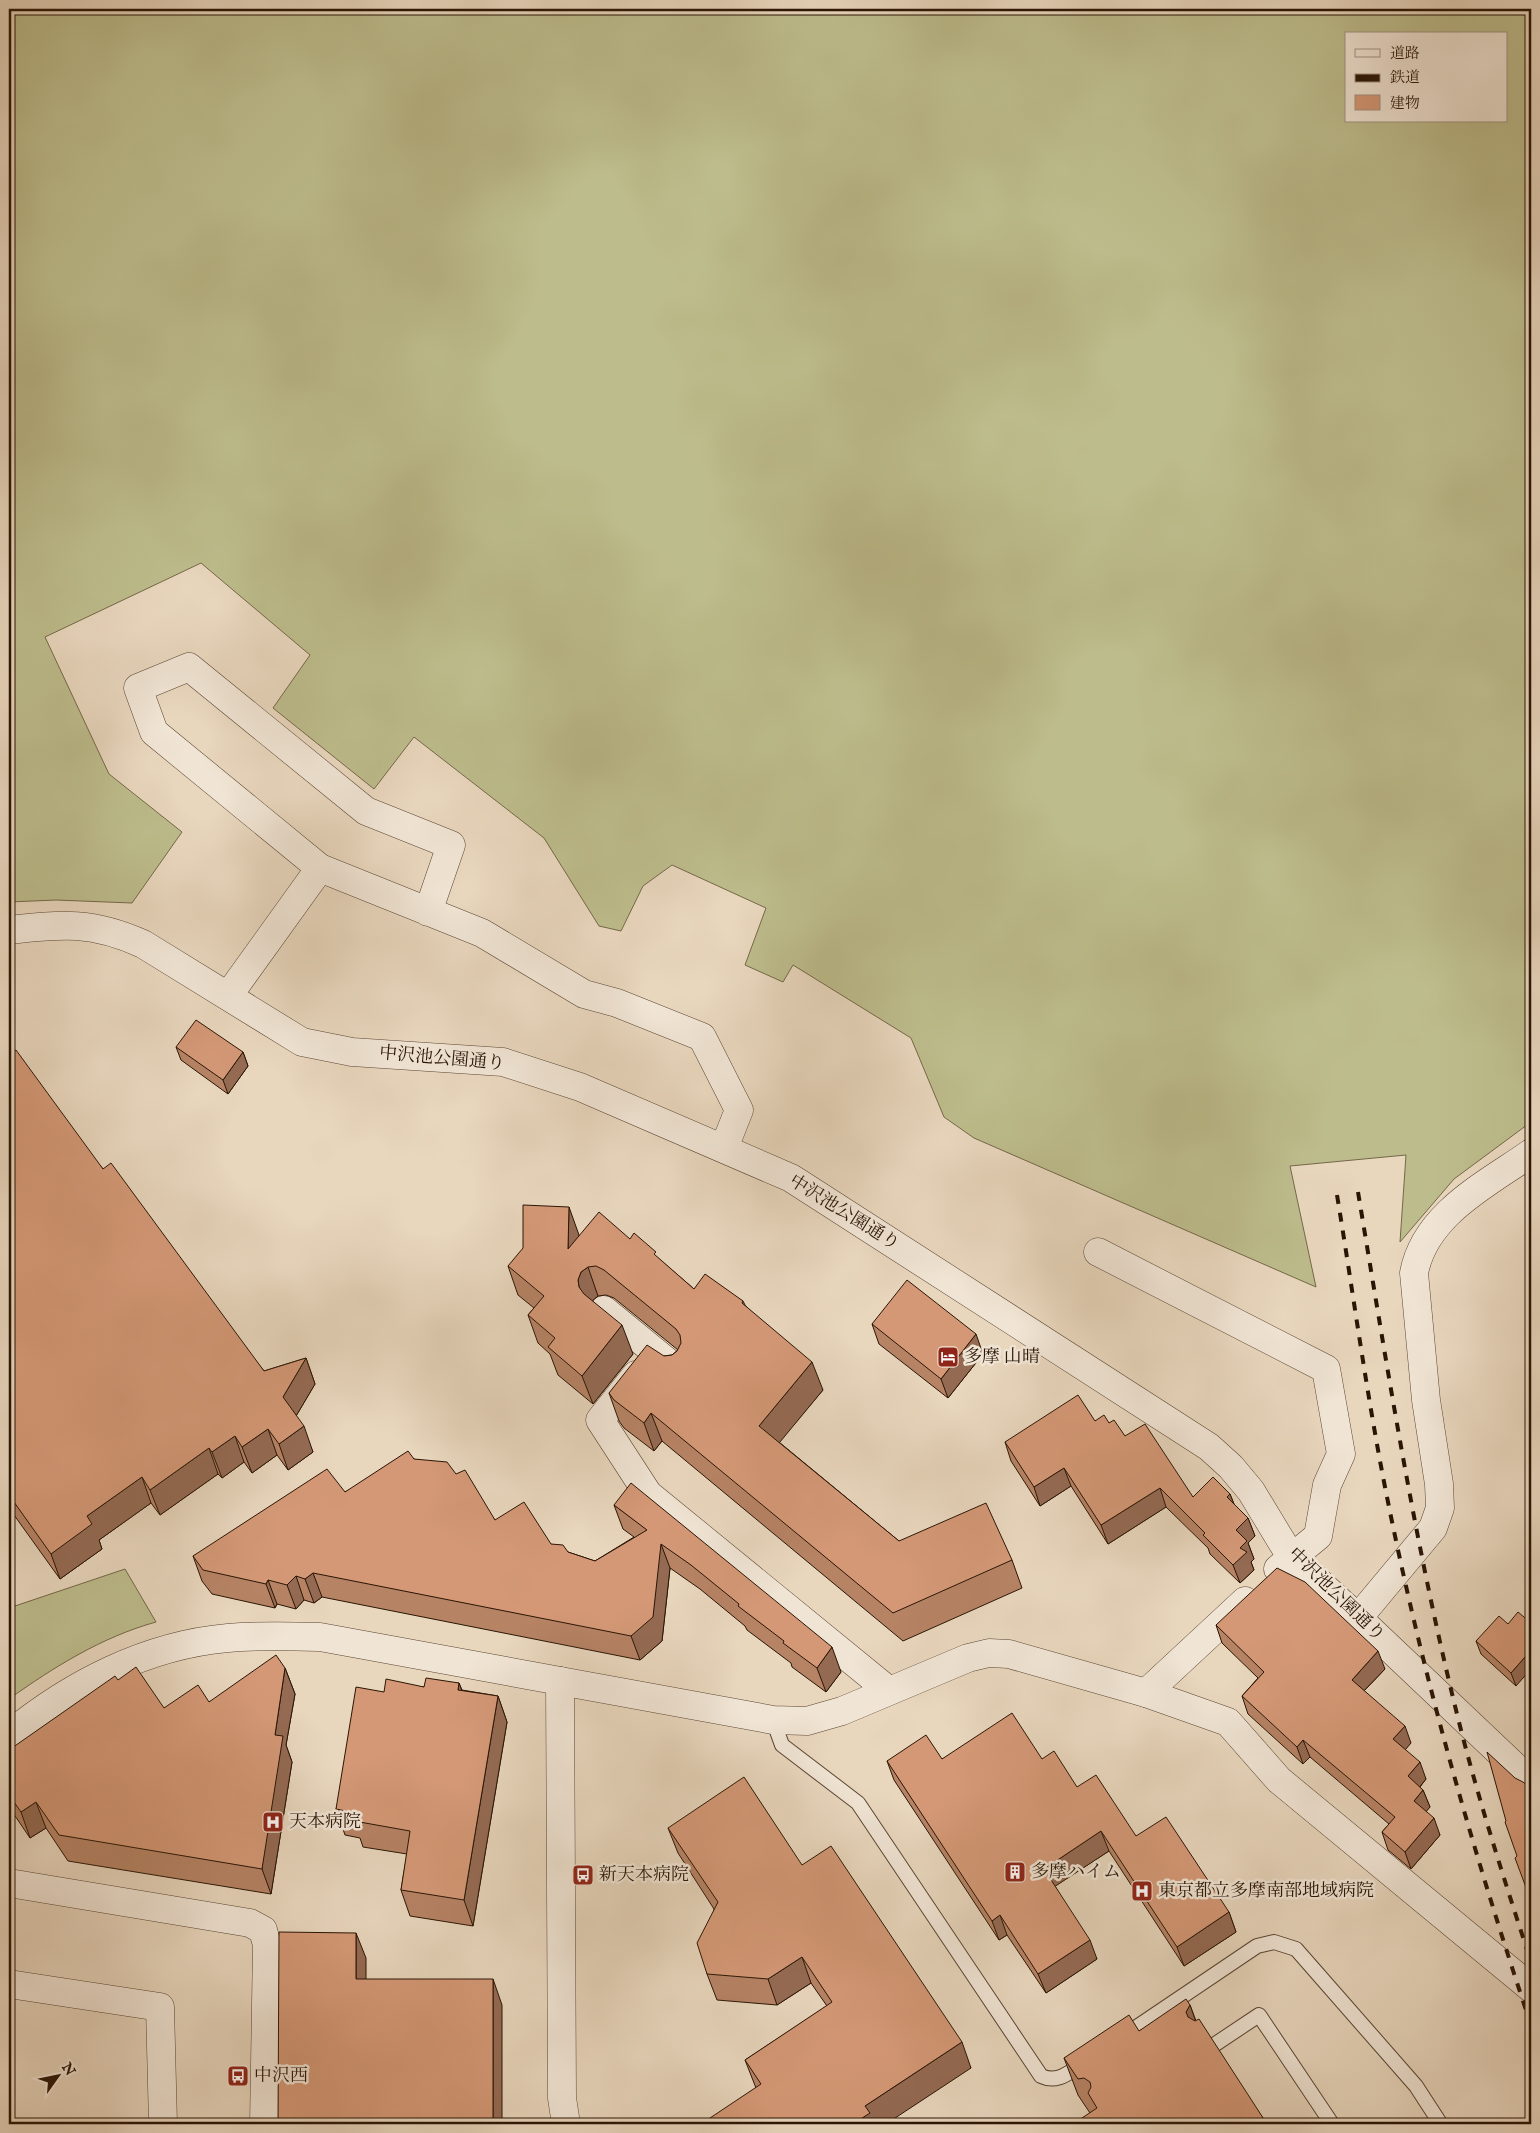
<svg xmlns="http://www.w3.org/2000/svg" width="1540" height="2133" viewBox="0 0 1540 2133" font-family="'IM FELL English','Noto Serif JP',serif">
  <rect width="100%" height="100%" fill="#e8d6bd"/>
  <filter id="stains"><feTurbulence type="fractalNoise" baseFrequency=".004" numOctaves="4"/><feColorMatrix values="0 0 0 0 .2 0 0 0 0 .09 0 0 0 0 .02 0 0 0 .5 -.17"/></filter>
  <radialGradient id="worn" r=".72"><stop offset=".6" stop-color="#630" stop-opacity="0"/><stop offset="1" stop-color="#630" stop-opacity=".3"/></radialGradient>
  <!-- grass -->
  <g fill="#bdbc8c" stroke="#746848" fill-rule="evenodd">
    <path d="M9,9H1531V1122L1454,1179L1400,1242L1406,1155L1290,1166L1316,1287L974,1138L944,1117L911,1038L793,965L783,982L745,965L766,908L672,865L643,886L621,931L599,926L544,838L414,737L374,789L273,708L310,655L201,563L45,637L109,774L182,832L132,903L56,900L9,902ZM1346,34H1506V121H1346Z"/>
    <path d="M125,1569L156,1622C102,1637 54,1667 9,1699V1608Z"/>
  </g>
  <g fill="none" stroke-linecap="round" stroke-linejoin="round">
    <!-- service casing -->
    <g stroke="#5a4533" stroke-width="16">
      <g id="service">
        <path d="M773,1720L782,1745L858,1803L1041,2076C1058,2084 1069,2072 1084,2063"/>
        <polyline points="1122,2037 1257,1946 1274,1942 1296,1949 1416,2086 1440,2123 1438,2124"/>
        <polyline points="1208,2049 1259,2015 1332,2124"/>
      </g>
    </g>
    <!-- minor casing -->
    <g stroke="#5a4533" stroke-width="29">
      <g id="minor">
        <polyline points="428,912 451,845 366,811 189,667 138,688 154,732 320,868 482,933 584,994 617,1003 702,1037 739,1110 724,1148"/>
        <path d="M9,930C63,924 92,921 143,944L302,1042L352,1052L503,1062L580,1087L791,1178L1209,1447L1231,1467L1251,1491L1291,1557L1358,1618L1531,1782"/>
        <polyline points="228,996 320,868"/>
        <polyline points="1098,1252 1326,1369 1341,1454 1327,1485 1318,1536 1278,1569"/>
        <polyline points="604,1310 676,1369"/>
        <polyline points="636,1375 600,1420 648,1494 888,1690"/>
        <polyline points="1245,1601 1146,1693 1228,1722 1279,1780 1531,1988"/>
        <path d="M1358,1618L1433,1528L1440,1508L1439,1484L1426,1400L1414,1273C1425,1214 1487,1184 1531,1153"/>
        <polyline points="9,1883 250,1923 263,1930 267,1945 264,2124"/>
        <polyline points="9,1984 160,2007 163,2124"/>
      </g>
    </g>
    <!-- tertiary casing -->
    <g stroke="#5a4533" stroke-width="29">
      <g id="tertiary">
        <polyline points="560,1681 562,2098 566,2124"/>
        <path d="M9,1735C71,1684 147,1645 228,1638C259,1635 289,1636 320,1637L773,1720L807,1721L842,1711L968,1658L989,1653L1009,1654L1146,1693"/>
      </g>
    </g>
    <!-- service -->
    <use href="#service" stroke="#f0e4d4" stroke-width="14"/>
    <!-- minor -->
    <use href="#minor" stroke="#f0e4d4" stroke-width="28"/>
    <!-- tertiary -->
    <use href="#tertiary" stroke="#f0e4d4" stroke-width="28"/>
    <!-- rail -->
    <g stroke="#2a1505" stroke-width="4" stroke-dasharray="9 9" stroke-linecap="butt">
      <path d="M1358,1192C1388,1372 1416,1553 1461,1730C1481,1808 1506,1885 1531,1962"/>
      <path d="M1337,1195C1353,1292 1366,1390 1385,1487C1421,1670 1472,1849 1531,2025"/>
    </g>
  </g>
  <!-- wall -->
  <g fill="#b68365" stroke="#2a1505">
    <polygon points="176,1047 243,1052 248,1066 228,1094 181,1060"/>
    <polygon points="9,1055 103,1169 264,1371 306,1358 315,1384 296,1416 313,1452 288,1470 277,1455 252,1473 244,1462 222,1478 218,1474 160,1515 151,1503 99,1540 102,1549 60,1579 9,1508"/>
    <polygon points="579,1236 630,1239 658,1258 694,1289 743,1301 745,1305 823,1390 779,1442 899,1541 1012,1560 1022,1588 903,1641 662,1441 654,1451 624,1428 619,1421 609,1393 664,1356 672,1355 678,1350 614,1298 606,1295 598,1296 592,1300 633,1354 593,1404 558,1375 550,1354 538,1343 528,1315 534,1308 518,1295 508,1266"/>
    <polygon points="872,1324 983,1354 948,1398 879,1344"/>
    <polygon points="1095,1421 1109,1423 1125,1436 1193,1497 1230,1494 1234,1504 1248,1518 1255,1536 1248,1543 1254,1559 1251,1562 1254,1570 1240,1583 1210,1554 1208,1548 1166,1507 1108,1544 1071,1486 1040,1506 1011,1461 1005,1442"/>
    <polygon points="414,1459 456,1474 495,1520 568,1552 595,1561 634,1537 623,1529 614,1505 841,1672 826,1692 792,1667 791,1663 747,1630 745,1626 700,1589 670,1568 662,1641 640,1660 322,1597 314,1603 304,1600 296,1609 277,1604 275,1608 212,1594 202,1581 193,1556 345,1492"/>
    <polygon points="1508,1624 1516,1686 1481,1654 1476,1641"/>
    <polygon points="1216,1625 1385,1669 1364,1691 1411,1743 1405,1749 1426,1779 1420,1787 1423,1790 1430,1807 1426,1811 1440,1835 1411,1869 1388,1850 1382,1832 1389,1824 1310,1757 1303,1764 1248,1714 1242,1696 1258,1678 1222,1643"/>
    <polygon points="285,1668 295,1694 286,1745 292,1762 271,1894 68,1861 46,1828 30,1838 9,1807 9,1762 12,1760 9,1752 9,1750 164,1708 209,1702"/>
    <polygon points="459,1683 462,1690 498,1696 507,1722 473,1926 410,1916 401,1890 407,1854 363,1847 360,1838 345,1835 336,1809 384,1692 424,1687"/>
    <polygon points="942,1759 1042,1759 1229,1912 1236,1932 1184,1966 1109,1851 1055,1886 1097,1959 1046,1993 1007,1935 999,1940 894,1780 887,1761"/>
    <polygon points="668,1828 802,1865 971,2068 756,2088 745,2060 827,2006 811,1983 777,2005 717,2000 707,1974 714,1909 678,1853"/>
    <polygon points="1531,1911 1531,1930 1526,1916"/>
    <polygon points="1190,2005 1196,2021 1267,2124 1090,2113 1078,2095 1064,2058 1139,2031"/>
  </g>
  <!-- shaded-wall -->
  <g fill="#946a53" stroke="#2a1505">
    <polygon points="243,1052 248,1066 228,1094 223,1080"/>
    <polygon points="569,1207 579,1235 578,1277 568,1249"/>
    <polygon points="588,1267 598,1296 592,1301 589,1308 579,1287 578,1280 581,1272"/>
    <polygon points="622,1325 633,1354 593,1404 582,1376"/>
    <polygon points="976,1334 983,1354 948,1398 941,1379"/>
    <polygon points="306,1358 315,1384 292,1423 283,1397"/>
    <polygon points="812,1362 823,1390 770,1454 759,1426"/>
    <polygon points="651,1413 662,1441 654,1451 644,1423"/>
    <polygon points="304,1426 313,1452 288,1470 279,1444"/>
    <polygon points="268,1429 277,1455 252,1473 242,1447"/>
    <polygon points="235,1436 244,1462 222,1478 212,1452"/>
    <polygon points="209,1448 218,1474 160,1515 150,1490"/>
    <polygon points="1064,1468 1071,1486 1040,1506 1034,1487"/>
    <polygon points="142,1477 151,1503 99,1540 102,1549 60,1579 51,1554 87,1516"/>
    <polygon points="1160,1488 1166,1507 1108,1544 1101,1525"/>
    <polygon points="1230,1494 1237,1512 1227,1497"/>
    <polygon points="1248,1518 1255,1536 1248,1543 1254,1559 1251,1562 1254,1570 1240,1583 1233,1565 1240,1548 1236,1530"/>
    <polygon points="661,1544 670,1568 662,1641 640,1660 631,1636"/>
    <polygon points="313,1573 322,1597 314,1603 305,1579"/>
    <polygon points="296,1576 304,1600 296,1609 287,1585"/>
    <polygon points="268,1580 277,1604 275,1608 266,1584"/>
    <polygon points="832,1647 841,1672 826,1692 817,1668"/>
    <polygon points="1531,1650 1531,1669 1516,1686 1511,1673"/>
    <polygon points="1378,1651 1385,1669 1358,1697 1352,1680"/>
    <polygon points="285,1668 295,1694 286,1745 292,1762 271,1894 262,1869 275,1735"/>
    <polygon points="459,1683 469,1709 458,1690"/>
    <polygon points="498,1696 507,1722 473,1926 464,1900"/>
    <polygon points="1405,1726 1411,1743 1400,1756 1393,1739"/>
    <polygon points="1303,1740 1310,1757 1303,1764 1297,1747"/>
    <polygon points="1420,1762 1426,1779 1414,1794 1408,1776"/>
    <polygon points="1529,1787 1531,1794 1531,1806 1525,1791"/>
    <polygon points="1423,1790 1430,1807 1421,1818 1414,1801"/>
    <polygon points="36,1802 46,1828 30,1838 21,1812"/>
    <polygon points="1434,1818 1440,1835 1411,1869 1405,1852"/>
    <polygon points="1101,1831 1109,1851 1051,1889 1044,1869"/>
    <polygon points="1229,1912 1236,1932 1184,1966 1177,1947"/>
    <polygon points="1000,1915 1007,1935 999,1940 992,1921"/>
    <polygon points="356,1933 366,1958 366,2004 356,1979"/>
    <polygon points="1090,1940 1097,1959 1046,1993 1038,1974"/>
    <polygon points="802,1957 811,1983 777,2005 768,1979"/>
    <polygon points="493,1979 502,2005 502,2124 493,2124"/>
    <polygon points="1190,2005 1203,2042 1199,2049 1186,2012"/>
    <polygon points="962,2042 971,2068 886,2124 853,2124 865,2106"/>
  </g>
  <!-- building -->
  <g fill="#d49876" stroke="#2a1505">
    <polygon points="196,1020 243,1052 223,1080 176,1047"/>
    <polygon points="16,1050 103,1169 111,1163 264,1371 306,1358 283,1397 304,1426 279,1444 268,1429 242,1447 235,1436 212,1452 209,1448 150,1490 142,1477 87,1516 92,1524 51,1554 9,1495 9,1055"/>
    <polygon points="523,1205 569,1207 568,1249 599,1212 630,1239 634,1233 656,1252 654,1254 694,1289 705,1274 743,1301 742,1303 812,1362 759,1426 899,1541 986,1503 1012,1560 893,1613 651,1413 644,1423 614,1400 609,1393 647,1345 664,1356 672,1355 677,1351 681,1343 680,1335 676,1329 604,1270 596,1266 588,1267 581,1272 578,1280 579,1287 584,1294 622,1325 582,1376 548,1347 555,1338 528,1315 544,1296 508,1266 523,1248"/>
    <polygon points="907,1280 976,1334 941,1379 872,1324"/>
    <polygon points="1078,1395 1095,1421 1104,1415 1109,1423 1114,1420 1125,1436 1145,1424 1193,1497 1213,1477 1230,1494 1227,1497 1248,1518 1236,1530 1247,1541 1240,1548 1247,1552 1233,1565 1203,1535 1205,1533 1160,1488 1101,1525 1064,1468 1034,1487 1005,1442"/>
    <polygon points="408,1451 414,1459 447,1462 456,1474 465,1470 495,1520 524,1502 551,1544 563,1545 568,1552 595,1561 647,1530 614,1505 631,1483 832,1647 817,1668 783,1643 784,1641 738,1606 739,1604 691,1565 661,1544 653,1617 631,1636 313,1573 305,1579 296,1576 287,1585 268,1580 266,1584 203,1570 193,1556 327,1469 345,1492"/>
    <polygon points="1277,1568 1305,1582 1378,1651 1352,1680 1405,1726 1393,1739 1420,1762 1408,1776 1423,1790 1414,1801 1434,1818 1405,1852 1382,1832 1395,1817 1303,1740 1297,1747 1242,1696 1264,1672 1216,1625"/>
    <polygon points="1518,1612 1531,1623 1531,1650 1511,1673 1476,1641 1499,1616 1508,1624"/>
    <polygon points="276,1655 285,1668 275,1735 283,1736 262,1869 59,1835 36,1802 21,1812 9,1795 9,1762 14,1759 9,1751 9,1750 115,1676 118,1680 136,1667 164,1708 198,1685 209,1702"/>
    <polygon points="426,1678 459,1683 458,1690 498,1696 464,1900 401,1890 410,1831 354,1821 355,1813 336,1809 356,1687 384,1692 386,1679 424,1687"/>
    <polygon points="1012,1713 1042,1759 1054,1751 1077,1787 1096,1775 1136,1836 1166,1817 1229,1912 1177,1947 1101,1831 1044,1869 1090,1940 1038,1974 1000,1915 992,1921 887,1761 926,1735 942,1759"/>
    <polygon points="1487,1752 1515,1778 1523,1782 1529,1787 1525,1791 1531,1796 1531,1901 1515,1858 1517,1856 1505,1822 1506,1821"/>
    <polygon points="744,1777 802,1865 831,1846 962,2042 865,2106 870,2113 853,2124 701,2124 761,2084 745,2060 832,2002 802,1957 768,1979 707,1974 697,1943 718,1902 668,1828"/>
    <polygon points="1531,1911 1531,1921 1526,1916"/>
    <polygon points="279,1932 356,1933 356,1979 493,1979 493,2124 278,2124"/>
    <polygon points="1186,1999 1190,2005 1186,2012 1188,2017 1195,2021 1199,2019 1267,2124 1073,2124 1097,2108 1088,2093 1091,2087 1090,2082 1084,2078 1078,2079 1064,2058 1129,2015 1139,2031"/>
  </g>
  <!-- icons -->
  <defs>
    <g id="hotel-square" transform="scale(1.125)"><rect x="-9" y="-9" width="18" height="18" rx="4" fill="#8f2418" stroke="#f0e4d4"/><path d="M-6-4.5h1.5V1H6V5H4.5V3h-9V5H-6ZM-4 0a1.8 1.8 0 1 1 3.6 0ZM.5 0V-2.5h3Q6-2.5 6 0Z" fill="#fff"/></g>
    <g id="hospital-square" transform="scale(1.125)"><rect x="-9" y="-9" width="18" height="18" rx="4" fill="#8f2418" stroke="#f0e4d4"/><path d="M-5-5h3v3.5h4V-5h3V5h-3V1.5h-4V5h-3Z" fill="#fff"/></g>
    <g id="building-square" transform="scale(1.125)"><rect x="-9" y="-9" width="18" height="18" rx="4" fill="#8f2418" stroke="#f0e4d4"/><path d="M-4-6H4V6H1V3H-1V6H-4ZM-2.5-4.3h1.7v1.8h-1.7ZM.8-4.3h1.7v1.8H.8ZM-2.5-1h1.7V.8h-1.7ZM.8-1h1.7V.8H.8Z" fill="#fff"/></g>
    <g id="bus-square" transform="scale(1.125)"><rect x="-9" y="-9" width="18" height="18" rx="4" fill="#8f2418" stroke="#f0e4d4"/><path d="M-5-6H5V4H4V6H2V4H-2V6H-4V4H-5ZM-3.5-4V0h7V-4ZM-3.5 1.2v1.5H-2V1.2ZM2 1.2v1.5H3.5V1.2Z" fill="#fff"/></g>
  </defs>
  <g fill-rule="evenodd">
    <use href="#hotel-square" x="948" y="1357"/>
    <use href="#hospital-square" x="273" y="1822"/>
    <use href="#building-square" x="1015" y="1872"/>
    <use href="#bus-square" x="583" y="1875"/>
    <use href="#hospital-square" x="1142" y="1891"/>
    <use href="#bus-square" x="238" y="2076"/>
  </g>
  <g text-anchor="middle" dominant-baseline="central" stroke-width="5" stroke-linejoin="round" paint-order="stroke">
    <!-- street labels -->
    <g font-size="18" fill="#2a1505" stroke="#f0e4d4">
      <text transform="translate(442 1059) rotate(5)">中沢池公園通り</text>
      <text transform="translate(844 1213) rotate(32)">中沢池公園通り</text>
      <text transform="translate(1336 1595) rotate(44)">中沢池公園通り</text>
    </g>
    <!-- poi labels -->
    <g font-size="18" fill="#2a1505" stroke="#f0e4d4" text-anchor="start">
      <text x="964" y="1357">多摩 山晴</text>
      <text x="289" y="1822">天本病院</text>
      <text x="1031" y="1872">多摩ハイム</text>
      <text x="599" y="1875">新天本病院</text>
      <text x="1158" y="1891">東京都立多摩南部地域病院</text>
      <text x="254" y="2076">中沢西</text>
    </g>
  </g>
  <!-- margin -->
  <rect width="1540" height="2133" fill="none" stroke="#e8d6bd" stroke-width="30"/>
  <rect x="10" y="10" width="1520" height="2113" fill="none" stroke="#2a1505" stroke-width="2.5"/>
  <rect x="15" y="15" width="1510" height="2103" fill="none" stroke="#2a1505"/>
  <!-- legend -->
  <rect x="1345" y="32" width="162" height="90" fill="#f0e4d4" stroke="#a19181"/>
  <rect x="1355" y="49" width="25" height="8" fill="#f0e4d4" stroke="#a19181"/>
  <text x="1390" y="58" font-size="15" fill="#2a1505">道路</text>
  <rect x="1355" y="74" width="25" height="8" fill="#2a1505" stroke="#a19181"/>
  <text x="1390" y="82" font-size="15" fill="#2a1505">鉄道</text>
  <rect x="1355" y="95" width="25" height="15" fill="#d49876" stroke="#a19181"/>
  <text x="1390" y="108" font-size="15" fill="#2a1505">建物</text>
  <!-- north arrow -->
  <g transform="translate(58 2076) rotate(57)" stroke="#f0e4d4" stroke-width="4" paint-order="stroke">
  <path d="M0-4L9 19L0 12L-9 19Z" fill="#2a1505"/>
  <text y="-8" font-size="14" font-weight="bold" text-anchor="middle" fill="#2a1505">N</text>
  </g>
  <rect width="100%" height="100%" filter="url(#stains)"/>
  <rect width="100%" height="100%" fill="url(#worn)"/>
</svg>
